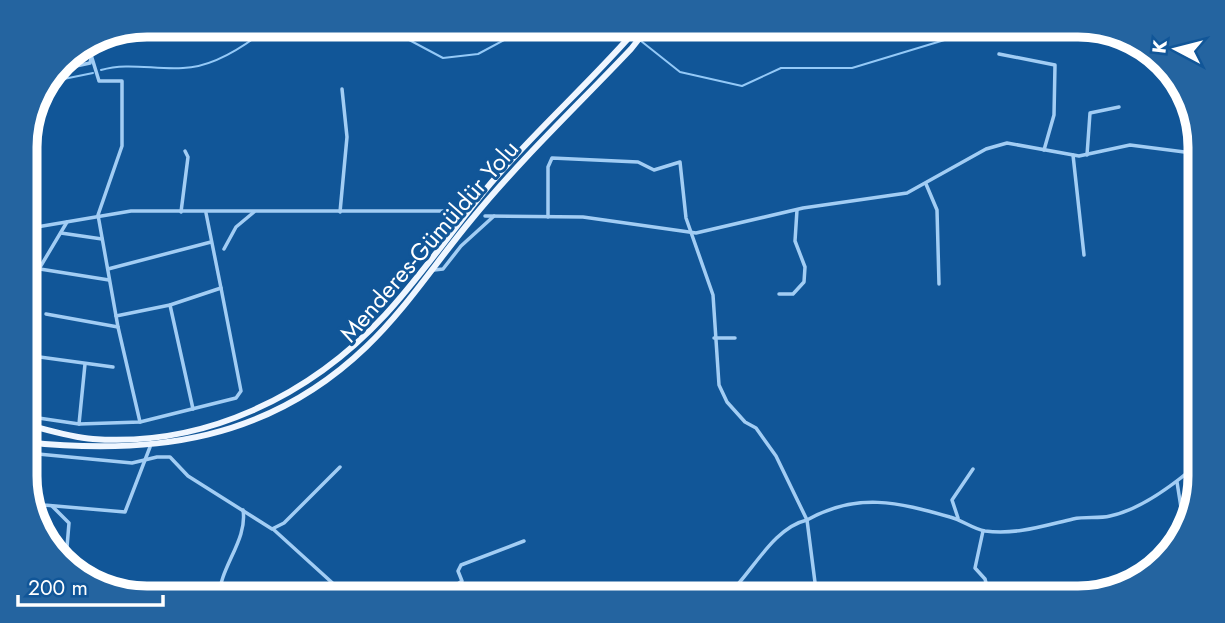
<svg xmlns="http://www.w3.org/2000/svg" width="1225" height="623" viewBox="0 0 1225 623" font-family="Jost,sans-serif">
  <rect width="100%" height="100%" fill="#115698"/>
  <g fill="none" stroke-linecap="round" stroke-linejoin="round">
    <!-- stream -->
    <g stroke="#94c9f7" stroke-width="2">
      <polyline points="381,25 443,58 478,54 525,29 599,30 627,35"/>
      <polyline points="1051,25 1076,25"/>
      <polyline points="641,41 680,72 742,86 781,68 852,68 994,25"/>
      <path d="M101,70C128,62 155,70 183,68C214,67 248,44 271,25"/>
      <polyline points="44,83 93,73"/>
    </g>
    <!-- street -->
    <g stroke="#a2cdf4" stroke-width="3.5">
      <polyline points="999,54 1055,65 1054,115 1044,150"/>
      <polyline points="92,58 99,81 122,81 122,146 98,215 118,327 140,422"/>
      <polyline points="53,71 90,63 94,45"/>
      <polyline points="1073,155 1084,255"/>
      <polyline points="1087,155 1090,113 1119,107"/>
      <polyline points="926,184 937,210 939,284"/>
      <polyline points="181,212 188,157 185,151"/>
      <polyline points="340,212 347,137 342,89"/>
      <polyline points="485,216 583,217 696,233 803,208 907,193 986,149 1007,143 1079,156 1130,145 1200,154"/>
      <path d="M548,217V167L552,158L638,162L654,170L680,162L686,218L713,295L719,385L727,402L745,422L756,428L776,456L807,520C772,528 751,575 725,598"/>
      <polyline points="25,218 35,158"/>
      <polyline points="25,229 131,211 460,211"/>
      <polyline points="61,233 102,239"/>
      <polyline points="224,249 236,227 254,212"/>
      <polyline points="40,269 109,280"/>
      <polyline points="108,269 211,242"/>
      <polyline points="434,270 443,269 461,246 494,216"/>
      <polyline points="779,294 793,294 804,282 805,267 795,241 797,210"/>
      <polyline points="25,302 33,279 67,222"/>
      <polyline points="170,305 193,409"/>
      <polyline points="46,314 118,327"/>
      <polyline points="116,316 170,305 221,288 206,213"/>
      <polyline points="714,338 735,338"/>
      <polyline points="25,355 113,367"/>
      <polyline points="25,416 79,424 140,422 236,398 241,391 221,288"/>
      <polyline points="79,424 85,364"/>
      <polyline points="26,480 32,460 38,454 132,463 157,457 170,457 188,476 272,529 284,523 340,467"/>
      <polyline points="1177,482 1185,533"/>
      <polyline points="28,499 44,505 125,512 150,447"/>
      <polyline points="52,506 69,523 66,559"/>
      <polyline points="958,518 952,500 973,469"/>
      <polyline points="40,526 42,504"/>
      <polyline points="273,529 349,598"/>
      <polyline points="983,531 975,568 985,579 990,598"/>
      <polyline points="58,558 70,559"/>
      <polyline points="219,592 230,596 269,598"/>
      <path d="M219,598C219,568 248,540 243,510"/>
      <polyline points="438,598 462,581 458,571 461,565 524,541"/>
      <path d="M817,598L807,520C857,492 898,502 950,517C962,520 973,529 985,531C1016,535 1043,526 1073,519C1086,516 1098,519 1110,516C1143,509 1176,483 1200,462"/>
    </g>
    <!-- primary -->
    <g stroke="#eff6ff" stroke-width="6">
      <path d="M25,424C48,430 70,437 93,439C205,447 310,396 385,315C423,274 455,226 491,183C538,128 593,80 640,25"/>
      <path d="M25,442C154,456 269,440 366,347C406,309 436,262 471,220C520,160 578,105 631,49L650,25"/>
    </g>
  </g>
  <g text-anchor="middle" dominant-baseline="central" stroke-width="6" stroke-linejoin="round" paint-order="stroke">
    <!-- street labels -->
    <g font-size="24" fill="#fff" stroke="#115698">
      <text transform="translate(429 241) rotate(-49)">Menderes-Gümüldür Yolu</text>
    </g>
  </g>
  <!-- crop -->
  <path d="M0 0H1225V623H0ZM147 37H1078A110 110 0 0 1 1188 147V476A110 110 0 0 1 1078 586H147A110 110 0 0 1 37 476V147A110 110 0 0 1 147 37Z" fill="#2464a0" fill-rule="evenodd"/>
  <path fill="none" stroke="#fff" stroke-width="9" d="M147 37H1078A110 110 0 0 1 1188 147V476A110 110 0 0 1 1078 586H147A110 110 0 0 1 37 476V147A110 110 0 0 1 147 37Z"/>
  <!-- north arrow -->
  <g transform="translate(1176 49) rotate(277)" stroke="#115698" stroke-width="5" paint-order="stroke">
  <path d="M0-5L12 26L0 18L-12 26Z" fill="#ffffff"/>
  <text y="-10" font-size="19" font-weight="bold" text-anchor="middle" fill="#ffffff">K</text>
  </g>
  <!-- scale -->
  <path d="M18 595v10h145v-10" fill="none" stroke="#ffffff" stroke-width="3.5"/>
  <text x="28" y="595" font-size="21" fill="#ffffff" stroke="#115698" stroke-width="5" paint-order="stroke">200 m</text>
</svg>
